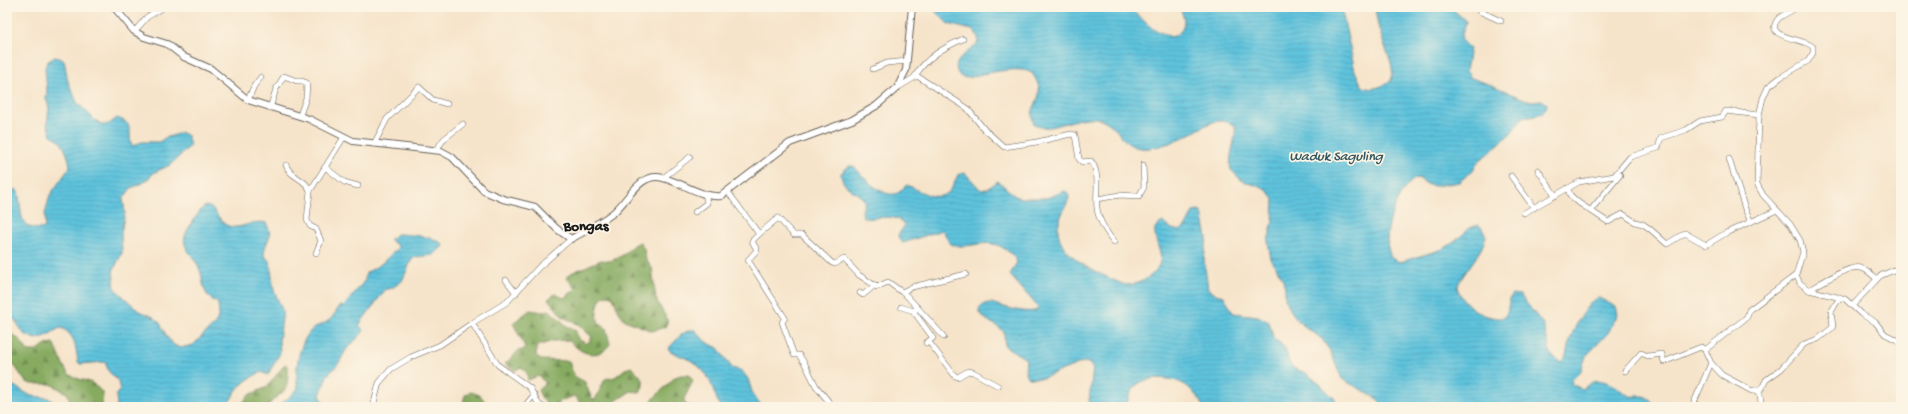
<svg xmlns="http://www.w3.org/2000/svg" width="1908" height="414" viewBox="0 0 1908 414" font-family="'Gochi Hand',sans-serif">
  <defs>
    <pattern id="forest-firs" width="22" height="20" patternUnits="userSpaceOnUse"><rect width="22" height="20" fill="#86aa60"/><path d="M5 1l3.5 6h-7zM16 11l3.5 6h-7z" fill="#6d8a4e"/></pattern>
    <pattern id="water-rules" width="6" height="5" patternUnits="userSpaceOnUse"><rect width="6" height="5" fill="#5fc3dd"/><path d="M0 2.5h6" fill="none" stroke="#52a7bd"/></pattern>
  </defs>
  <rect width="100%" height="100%" fill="#fcf5e5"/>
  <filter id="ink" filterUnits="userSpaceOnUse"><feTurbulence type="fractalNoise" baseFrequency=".025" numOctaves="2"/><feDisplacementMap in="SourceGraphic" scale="8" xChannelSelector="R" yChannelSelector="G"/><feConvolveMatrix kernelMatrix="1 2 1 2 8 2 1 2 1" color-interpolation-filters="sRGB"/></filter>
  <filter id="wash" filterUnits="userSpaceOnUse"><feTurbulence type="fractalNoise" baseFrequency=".012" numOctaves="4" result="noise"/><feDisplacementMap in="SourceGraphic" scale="16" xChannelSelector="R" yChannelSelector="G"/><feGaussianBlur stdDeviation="0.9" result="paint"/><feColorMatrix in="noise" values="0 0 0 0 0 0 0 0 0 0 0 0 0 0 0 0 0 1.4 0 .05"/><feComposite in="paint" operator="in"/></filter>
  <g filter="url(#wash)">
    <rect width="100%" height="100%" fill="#f6e4ca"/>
    <!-- forest -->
    <g fill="url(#forest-firs)" stroke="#51633e">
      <path d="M640,242L644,249L646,260L652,268L656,299L668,321L665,327L652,331L625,320L619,312L613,297C598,288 595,314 599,323L606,328L610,344C598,361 580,354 569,340L553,341L537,346L536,356L541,360L569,361L574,376L585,382L592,399L595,400L605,379L615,377L625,369L632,367L643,379V386L640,392L631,391L608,406L579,407L580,403L575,396L562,400L558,404V407C547,407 542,400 538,390L546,383L538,376L528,380L527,373L521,367L514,371L505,364L518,351L523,350L525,347L513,323L530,310L543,312L549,310L567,326L576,331L578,339L587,344L592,337L578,324L563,317L548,299L555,294L564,298L576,289L567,278L571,273L601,260L611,261L623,255L634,245Z"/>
      <path d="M7,331L20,340L28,351H37L44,345L53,343C58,350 64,370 69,374C84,384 90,376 103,394L102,407H75L70,401L68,394L51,384H31L25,381L14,365L7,361Z"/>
      <path d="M285,364C289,366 288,368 288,372C288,397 280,390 267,407H239L249,395L267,387Z"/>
      <polygon points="681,375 689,375 693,381 684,399 686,405 697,407 645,407 675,377"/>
      <polygon points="471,392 480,395 487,404 485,407 464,407 463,402 465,395"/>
    </g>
    <!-- water -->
    <g fill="url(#water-rules)" stroke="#3e707c">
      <path d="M931,7H1128L1153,29L1171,37C1187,32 1186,19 1179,7H1341L1355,71L1362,86C1371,92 1383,86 1391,81C1396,66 1386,52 1382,38C1378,28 1376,17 1375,7H1450L1467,22L1461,36L1463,42L1470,48L1466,71L1471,78L1494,86L1521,98L1531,101L1542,100L1547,104C1545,117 1533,115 1523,117L1510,134L1492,150L1479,161L1472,171L1459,182L1435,186L1429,185L1418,178C1400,183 1387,222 1387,240C1387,246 1389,252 1391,258L1400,262L1443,249L1453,243L1470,228L1478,225L1482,228L1486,236C1481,256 1465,269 1457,287C1463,306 1483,319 1503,318C1511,311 1506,301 1513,294L1520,295L1543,324L1551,355L1561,362C1568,357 1566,350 1569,343C1572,332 1588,298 1599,298L1616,307L1618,314L1608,333L1586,356L1580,373L1573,378L1571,384L1582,389C1586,387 1588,384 1593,382C1607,376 1621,393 1633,397C1644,394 1650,397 1656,407H1385L1376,398L1342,379L1330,351L1322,339L1300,323L1291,311L1285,298V287L1282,277L1271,259L1269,248L1268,241L1273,221L1274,199L1266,189L1241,180L1231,170C1228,153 1237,141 1235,125C1214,115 1207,126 1190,134C1178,140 1162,147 1149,148C1118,151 1123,123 1096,118C1076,115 1047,135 1034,124C1025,105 1051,99 1032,73C1021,66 994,72 982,74C974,76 967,80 960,76C948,62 968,53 977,44C980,39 977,33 972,30L948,24Z"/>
      <path d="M55,57L64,60L68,82L77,102L95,120L103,125L109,124L117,118C136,124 127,133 132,146L142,142H159L165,138L181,133L187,135L190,146L170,165L155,172L143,183L131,188L123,199L125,213L121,233L122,253L113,271L115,289L139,311L152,316L160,323L167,337L174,345L180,348L193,345L216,323L219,314L218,304C215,300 211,300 208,296C202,288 203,277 200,270C191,249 175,246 192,223C196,217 199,211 205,206C216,206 218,222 228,226C240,231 252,219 266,223C275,240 264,240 264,255L270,262L274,291L283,312L279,340L280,353L268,375L262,372C254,375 240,384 236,391C232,397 230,402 224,407H117L116,394L120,391L118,381L109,372L105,362L80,364L78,362C76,349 75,332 60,328L46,336L35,339L24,334L15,320L7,316V182L11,188L17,190C24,205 14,230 42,229L45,227V214L50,195L70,167C69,155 62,139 51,135L47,123L49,108L46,98L47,92L45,68L47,62Z"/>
      <path d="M849,166H854C862,176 883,200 898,193C901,191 903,187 907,185C919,190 936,203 949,192C953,188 955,180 958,175L965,173L981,190L987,189L998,181L1015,196L1020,198H1047L1065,191L1068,193L1069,198C1066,207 1058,219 1058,229C1058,258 1102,275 1125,285C1134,285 1142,282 1149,277C1172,258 1153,248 1155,228L1162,222L1172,229L1180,231L1186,226L1193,212L1199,211L1202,213L1207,238L1204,260L1208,289L1215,294L1224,296L1233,313L1258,316L1269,322L1273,337L1285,348L1290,365L1295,369L1306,373L1322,386L1343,407H1203C1200,400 1194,392 1188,387C1176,377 1146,374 1135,387C1130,392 1128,400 1126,407H1093L1089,401L1093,369L1089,363L1083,362L1043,378H1029L1025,372L1026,359L1005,346L1004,332C997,324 982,320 979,311C980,305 985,303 991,303C1001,306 1030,316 1038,309V307L1010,275L1017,262C1016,258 1013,256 1010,253C989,234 974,250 953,245C947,243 947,235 942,230L903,243L899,239L898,235L905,225C893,210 870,222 863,217L862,211L865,201C857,190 841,189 841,173Z"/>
      <path d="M396,234C405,234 440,236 443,246L434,255L416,257L412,259L402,281L392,288L385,290L359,325L364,331L346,350L339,363L327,376L320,395L325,407H276L290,397L298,388C294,370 299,339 315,327C317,326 321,325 323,324C332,320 334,314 340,306L343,307L345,305L365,280L366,273L381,264L398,248L397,245L390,240Z"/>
      <path d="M689,330H695L706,342L718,348L732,368L742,371L748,379L753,395L763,407H720C711,387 712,374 690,360C683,356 675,355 668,349L681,335Z"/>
      <polygon points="7,382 31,396 48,398 62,407 7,407"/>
    </g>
  </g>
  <g filter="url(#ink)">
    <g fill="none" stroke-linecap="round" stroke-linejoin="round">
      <!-- minor casing -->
      <g stroke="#686259" stroke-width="6">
        <g id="minor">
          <polyline points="1477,7 1479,11 1501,21"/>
          <path d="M1797,7C1791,12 1783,14 1778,19C1762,39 1806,38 1813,47V53L1808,61L1781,77L1768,87L1763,98L1759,115L1757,184L1763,195L1790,224L1800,240L1803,252L1796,275L1800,283L1809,290L1845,299L1861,314L1875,322L1885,334L1901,342"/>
          <polyline points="135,31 147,17 164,7"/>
          <polyline points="873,69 887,63 907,61"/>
          <path d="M915,76C927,57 943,48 963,39"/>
          <path d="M897,88L917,76L967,108L984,129L1004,147L1037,142L1071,134L1075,135L1079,159L1082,162L1091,161C1101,173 1095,194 1097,208C1098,219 1107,233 1114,242"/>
          <polyline points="248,100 254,86 261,77"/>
          <polyline points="270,108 276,89 284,76 297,81 302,81 307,83 306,98 300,115"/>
          <polyline points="374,144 387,119 419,87 433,100 447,104"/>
          <polyline points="436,150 444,139 463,124"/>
          <polyline points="1729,159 1745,209 1751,222"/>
          <path d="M286,165C290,178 306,178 310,191"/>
          <polyline points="325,167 344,182 358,186"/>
          <polyline points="1538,170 1555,195"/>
          <polyline points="1511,176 1534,208"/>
          <polyline points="663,178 690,157"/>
          <polyline points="1568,188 1570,195 1579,203 1608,222 1623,214 1635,222 1643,224 1650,229 1667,244 1685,233 1706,245 1726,233 1777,210"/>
          <polyline points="728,192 759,234 778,218 794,235 802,235 832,263 835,264 844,259 859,275 877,287 888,282 902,292 912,287 966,274"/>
          <polyline points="1097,199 1120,195 1139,196 1144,187 1143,165"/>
          <polyline points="1590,211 1620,175"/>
          <polyline points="695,212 707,203 705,193"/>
          <polyline points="1524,213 1579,182 1614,176 1630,157 1658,148 1661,138 1686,130 1700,121 1722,117 1726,111 1759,115"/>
          <polyline points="759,234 752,241 757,250 748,260 785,318 782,322 794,355 799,355 805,364 816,386 833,407"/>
          <polyline points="316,253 321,241 316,229 310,226 307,220 310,191 344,137"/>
          <polyline points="506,280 516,293"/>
          <path d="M1809,290C1819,284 1851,264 1861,268C1867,269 1872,275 1877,279"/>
          <polyline points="903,292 917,307 914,312 933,338 926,343"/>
          <polyline points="860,293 863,295 875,285"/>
          <polyline points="1853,305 1880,276 1901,267"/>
          <polyline points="901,307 914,311"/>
          <polyline points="917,307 944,337"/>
          <polyline points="472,323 498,365 530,388 539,405 544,407"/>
          <polyline points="929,342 955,376 958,377 968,371 973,372 998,386"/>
          <polyline points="1711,363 1722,375 1752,391 1762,388 1766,380 1781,369 1804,344 1818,339 1832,328 1833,326 1831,312 1840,297"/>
          <polyline points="1625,371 1641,353 1648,356 1662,354 1664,362 1701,347 1705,350 1747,317 1749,310 1796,275"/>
          <polyline points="1757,391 1760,393 1761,403"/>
          <polyline points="373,407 379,383 391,369 411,357 440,345 472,323 507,302 539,267 571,239"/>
          <polyline points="524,407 534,395"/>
          <polyline points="1692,407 1711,363 1705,350"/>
        </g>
      </g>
      <!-- major casing -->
      <g stroke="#686259" stroke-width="8">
        <path id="major" d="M114,7L134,31L144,37L167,44L184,57L211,69L248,100L309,119L353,141L441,151L452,157L484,191L503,199L535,207L557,229L571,239C585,231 600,223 613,213C627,202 640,171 663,178C681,182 702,198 721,196L790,143L852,120L876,106L897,88L906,70L912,7"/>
      </g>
      <!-- minor -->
      <use href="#minor" stroke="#fff" stroke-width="5"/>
      <!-- major -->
      <use href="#major" stroke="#fff" stroke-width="6"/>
    </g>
  </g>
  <g text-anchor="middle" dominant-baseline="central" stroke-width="3.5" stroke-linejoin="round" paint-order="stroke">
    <!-- water labels -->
    <g font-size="14" font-style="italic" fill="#335660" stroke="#fcf5e5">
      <text x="1336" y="157">Waduk Saguling</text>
    </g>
    <!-- quarter labels -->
    <g font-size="15" font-weight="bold" fill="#1c1c1c" stroke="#fcf5e5">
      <text x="586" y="227">Bongas</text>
    </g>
  </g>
  <!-- margin -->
  <rect width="1908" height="414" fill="none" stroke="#fcf5e5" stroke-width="24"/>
</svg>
